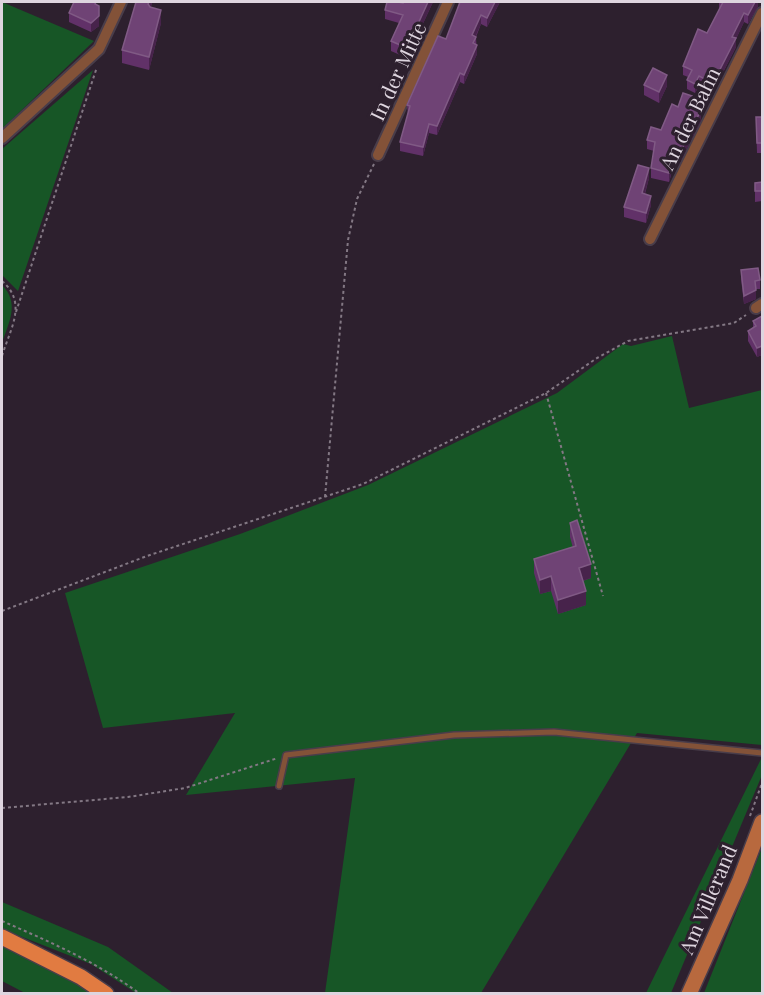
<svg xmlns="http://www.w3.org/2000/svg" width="764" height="995" viewBox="0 0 764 995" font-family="'Playfair Display',serif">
  <rect width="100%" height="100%" fill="#2d202e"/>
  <!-- green -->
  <g fill="#175626">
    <polygon points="2,2 94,41 2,129"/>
    <polygon points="93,70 18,291 2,275 2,149"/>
    <path d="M2,285C20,303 9,322 2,343Z"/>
    <polygon points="672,336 689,408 762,390 762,745 637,733 481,993 325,993 355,778 186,795 235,713 103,728 65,593 240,534 368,485 557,393 623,344 631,346"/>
    <polygon points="762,757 762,775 671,993 646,993"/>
    <polygon points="762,848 762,993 704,993"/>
    <polygon points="2,902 108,947 173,993 136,993 91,964 2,929"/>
    <polygon points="2,944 101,993 25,993 2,981"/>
  </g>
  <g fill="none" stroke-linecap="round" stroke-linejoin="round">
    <!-- service casing -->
    <g stroke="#493d4a" stroke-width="8">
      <polyline id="service" points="279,786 286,755 454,735 554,732 762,753"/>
    </g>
    <!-- minor casing -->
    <g stroke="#493d4a" stroke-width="14">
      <g id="minor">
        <polyline points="2,138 99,49 121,2"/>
        <polyline points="378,155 448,2"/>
        <polyline points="650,239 762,13"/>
        <polyline points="756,308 762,304"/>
      </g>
    </g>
    <!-- secondary casing -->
    <g stroke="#493d4a" stroke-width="18">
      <polyline id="secondary" points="689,994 740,880 762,822"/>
    </g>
    <!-- primary casing -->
    <g stroke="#493d4a" stroke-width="18">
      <polyline id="primary" points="2,937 81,977 106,994"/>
    </g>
    <!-- path -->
    <g stroke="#837884" stroke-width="2" stroke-dasharray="3 3" stroke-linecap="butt">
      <path d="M2,281C28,303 10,329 2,356"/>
      <polyline points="16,312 97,67"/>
      <polyline points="546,393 603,596"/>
      <polyline points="325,497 348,240 357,199 374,164"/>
      <polyline points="2,611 147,556 363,484 546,393 597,358 628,341 734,323 746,315"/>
      <polyline points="2,808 128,797 185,788 278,758"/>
      <polyline points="750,816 762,783"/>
      <path d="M2,921C48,941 99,963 140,994"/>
    </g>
    <!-- service -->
    <use href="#service" stroke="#835238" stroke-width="5"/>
    <!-- minor -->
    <use href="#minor" stroke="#835238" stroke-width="10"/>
    <!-- secondary -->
    <use href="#secondary" stroke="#b8693e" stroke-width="15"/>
    <!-- primary -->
    <use href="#primary" stroke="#e17b41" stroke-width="15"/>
  </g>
  <!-- wall -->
  <g fill="#613168">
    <polygon points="136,2 152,2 151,7 161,23 149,70 122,63 122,50"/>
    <polygon points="403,2 433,2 407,58 391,51 391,41 399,23 385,19 385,10 403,3"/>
    <polygon points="458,2 500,2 487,27 481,24 476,37 477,54 464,84 460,82 437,135 429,133 423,156 400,151 400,142 408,115 407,105 446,39 460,4 458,3"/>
    <polygon points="719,2 758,2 758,6 748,24 744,22 736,39 736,47 713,92 699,86 695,93 687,89 687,80 688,77 683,75 683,66 707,33 719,10"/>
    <polygon points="99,6 99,26 91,32 69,22 69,13"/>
    <polygon points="762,71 762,84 761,84 761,74"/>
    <polygon points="644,85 667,86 659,103 644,95"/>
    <polygon points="692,106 701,120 678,166 674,165 669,182 651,178 651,168 654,151 647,149 647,140 661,130 678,107"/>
    <polygon points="756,117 762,117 762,153 757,153"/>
    <polygon points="649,178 645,194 651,205 646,223 624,217 624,207"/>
    <polygon points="762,182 762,201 755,202 755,183"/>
    <polygon points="741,270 760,280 760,289 756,289 756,299 744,304 741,279"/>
    <polygon points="762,316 762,355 757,357 748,341 748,331 753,328 753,321"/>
    <polygon points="570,523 591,578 583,581 586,605 558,614 551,591 540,594 534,573 534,559 573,548 570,537"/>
  </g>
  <!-- shaded-wall -->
  <g fill="#47234b">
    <polygon points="149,2 152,2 148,17"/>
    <polygon points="428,2 433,2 407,58 407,48"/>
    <polygon points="495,2 500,2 487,27 487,18"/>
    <polygon points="755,2 758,2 758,6 748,24 748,15"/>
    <polygon points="161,10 161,23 149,70 149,57"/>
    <polygon points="744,13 744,22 736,39 736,47 713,92 713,83 732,37"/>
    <polygon points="481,15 481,24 472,44 472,35"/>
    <polygon points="99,16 99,26 91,32 91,23"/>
    <polygon points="477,45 477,54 464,84 464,75"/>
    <polygon points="460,73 460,82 437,135 437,126"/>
    <polygon points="667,75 667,86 659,103 659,92"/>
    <polygon points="699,76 699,86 695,93 695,84"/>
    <polygon points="701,110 701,120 678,166 678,157"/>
    <polygon points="429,124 429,133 423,156 423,147"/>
    <polygon points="674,156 674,165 669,182 669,173"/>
    <polygon points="649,168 649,178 642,203 642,193"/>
    <polygon points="651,196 651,205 646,223 646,213"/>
    <polygon points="756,290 756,299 744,304 744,296"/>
    <polygon points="762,346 762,355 757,357 757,348"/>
    <polygon points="591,564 591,578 579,582 579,568"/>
    <polygon points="551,576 551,591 540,594 540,580"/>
    <polygon points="586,591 586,605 558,614 558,600"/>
  </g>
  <!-- building -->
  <g fill="#6f4375" stroke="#805a85" stroke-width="1.5">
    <polygon points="74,2 96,2 95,4 99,6 99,16 91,23 69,13"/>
    <polygon points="136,2 149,2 148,4 150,7 161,10 149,57 122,50"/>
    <polygon points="387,2 398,2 403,3 403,2 428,2 407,48 391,41 403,15 385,10"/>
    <polygon points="460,2 495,2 487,18 481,15 472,35 476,37 473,43 477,45 464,75 460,73 437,126 429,124 423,147 400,142 410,106 407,105 438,36 446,39"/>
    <polygon points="720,2 755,2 748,15 744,13 732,37 736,38 713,83 699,76 695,84 687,80 692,70 683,66 698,29 707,33 723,2"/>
    <polygon points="653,68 667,75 659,92 644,85"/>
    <polygon points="683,93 692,96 689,104 701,110 678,157 674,156 669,173 651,168 655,142 647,140 651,127 661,130 672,104 678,107"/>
    <polygon points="756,117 762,117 762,166 762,143 757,143"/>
    <polygon points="638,165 649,168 642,193 651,196 646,213 624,207"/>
    <polygon points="762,182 762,191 755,191 755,183"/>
    <polygon points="758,268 760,280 755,281 756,290 744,296 741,270"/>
    <polygon points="762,316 762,346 757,348 748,331 756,326 753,321"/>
    <polygon points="577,520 591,564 579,568 586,591 558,600 551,576 540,580 534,559 576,546 570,523"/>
  </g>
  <g text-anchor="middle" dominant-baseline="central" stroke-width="6" stroke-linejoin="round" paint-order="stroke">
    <!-- street labels -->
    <g font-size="20" fill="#ded5df" stroke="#2d202e">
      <text transform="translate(397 71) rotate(-65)">In der Mitte</text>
      <text transform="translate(689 118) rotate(-64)">An der Bahn</text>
      <text transform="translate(707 899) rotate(-67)">Am Villerand</text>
    </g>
  </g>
  <!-- border -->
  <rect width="764" height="995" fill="none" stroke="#ded5df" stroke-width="6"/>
</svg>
